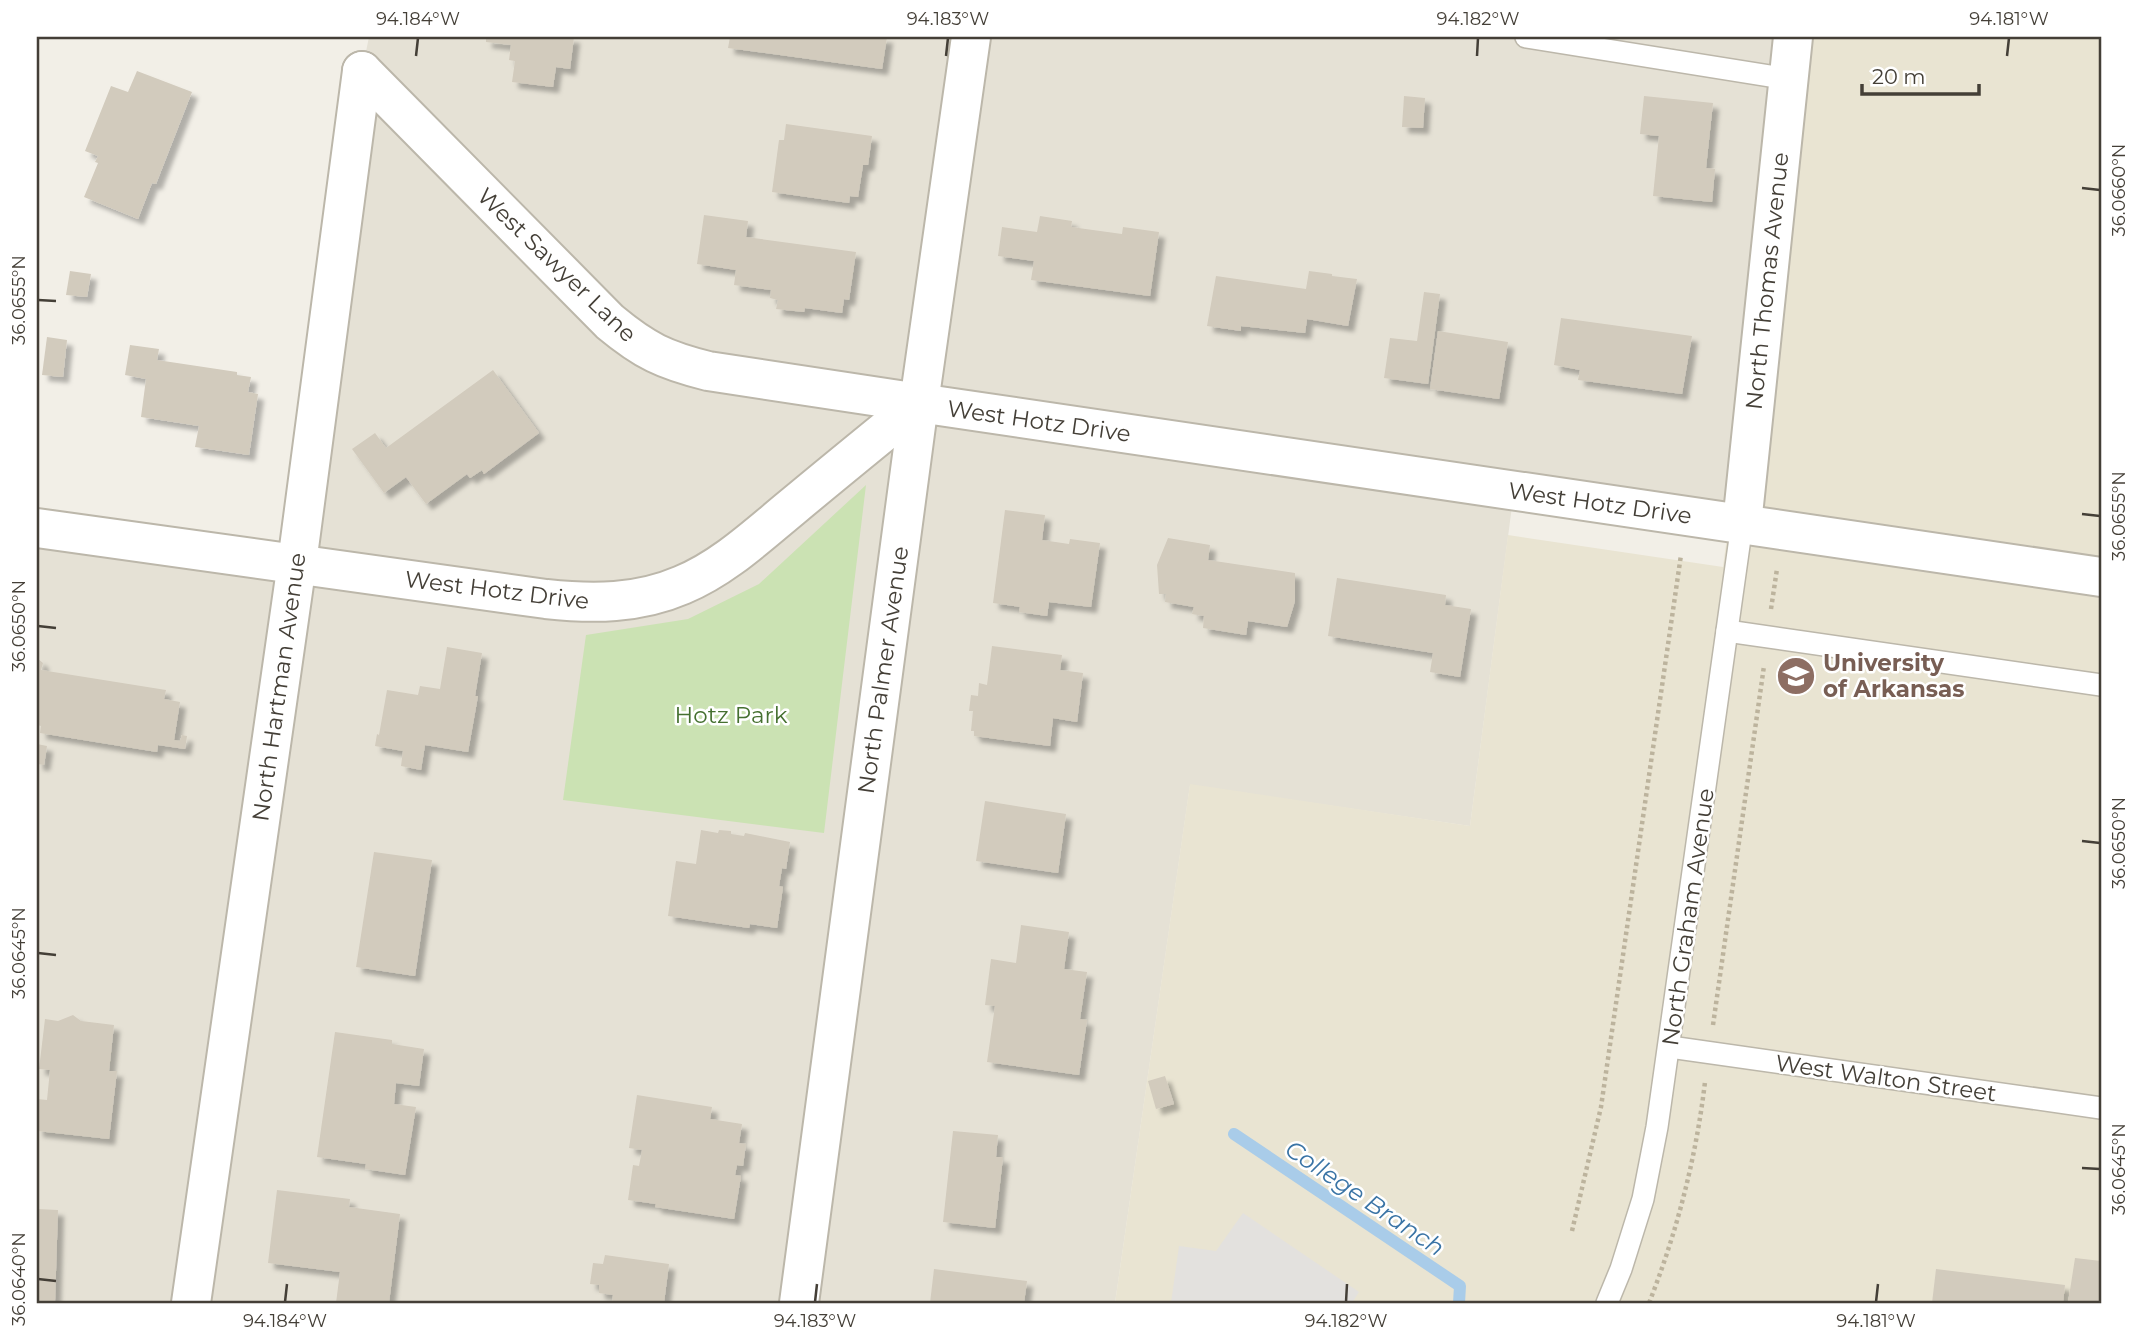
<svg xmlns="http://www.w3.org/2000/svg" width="2138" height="1340" viewBox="0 0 2138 1340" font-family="Montserrat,sans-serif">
  <defs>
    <filter id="shadow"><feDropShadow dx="6" dy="6" stdDeviation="2" flood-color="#0004"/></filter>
  </defs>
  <rect width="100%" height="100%" fill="#f2efe7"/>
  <!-- residential -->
  <polygon fill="#e5e1d5" points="369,37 1793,37 1742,524 1514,491 1470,826 1190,785 1115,1303 37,1303 37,528 297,563 362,71"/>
  <!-- education -->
  <polygon fill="#e9e4d2" points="1793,37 2101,37 2101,1303 1115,1303 1190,784 1470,826 1508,535 1723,567"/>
  <!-- green -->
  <polygon fill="#cbe2b3" points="866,485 824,833 563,800 586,635 688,619 759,584"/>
  <!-- parking -->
  <polygon fill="#e3e1de" points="1243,1213 1359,1292 1352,1303 1171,1303 1179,1246 1216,1251"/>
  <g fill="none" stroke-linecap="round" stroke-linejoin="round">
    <!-- stream -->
    <polyline stroke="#a9cce9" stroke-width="12" points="1234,1134 1460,1286 1459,1303"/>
  </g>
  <!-- building -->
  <g fill="#d2cbbd" filter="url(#shadow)">
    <polygon points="486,37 574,37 570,69 556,67 553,87 512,82 515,61 509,60 511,45 486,42"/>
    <polygon points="730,37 887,37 882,69 728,48"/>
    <polygon points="137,71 192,92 156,184 152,183 138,219 84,197 98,163 95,162 98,156 85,151 111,86 128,92"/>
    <polygon points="1404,96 1425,98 1423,128 1402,127"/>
    <polygon points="1644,96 1713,103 1706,168 1715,169 1712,202 1653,196 1659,136 1640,134"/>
    <polygon points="786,124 872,136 868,165 863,165 858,197 850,196 849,203 772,192 779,140 784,140"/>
    <polygon points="704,215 748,221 746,237 856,252 849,300 844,299 842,313 805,308 804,312 776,309 778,300 770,298 771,290 734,285 736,270 697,264"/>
    <polygon points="1040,216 1072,221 1071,227 1122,234 1123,227 1159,232 1150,296 1031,280 1034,261 998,256 1002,227 1037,232"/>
    <polygon points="70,271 91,274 87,297 66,295"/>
    <polygon points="1309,271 1332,274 1332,276 1357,279 1348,326 1307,319 1305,333 1241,326 1241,331 1207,326 1216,276 1306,289"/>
    <polygon points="1424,292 1440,294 1428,384 1384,378 1390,338 1417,341"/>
    <polygon points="1561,318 1692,336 1682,394 1578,380 1580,370 1554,365"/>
    <polygon points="1438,331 1508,342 1499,399 1430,389"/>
    <polygon points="47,337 67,340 63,377 42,375"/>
    <polygon points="130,345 159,349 157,360 237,372 237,375 251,377 248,392 258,394 249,455 195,447 199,426 141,417 146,379 125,375"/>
    <polygon points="493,370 539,433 484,474 482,470 470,478 467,474 426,504 406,477 384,493 352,449 375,433 386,448"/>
    <polygon points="1005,510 1045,515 1042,540 1069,544 1070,539 1100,543 1091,607 1049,602 1047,616 1019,612 1020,607 993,603"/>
    <polygon points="1168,538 1210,545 1208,560 1295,573 1295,601 1287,627 1248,621 1246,635 1203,628 1204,616 1192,614 1194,607 1165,602 1166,594 1159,594 1157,565"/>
    <polygon points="1337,578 1446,595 1445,605 1471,609 1460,677 1430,672 1433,653 1328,636"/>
    <polygon points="992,646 1062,655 1060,670 1083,673 1077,722 1053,718 1050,746 974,736 974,731 971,731 973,711 969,711 971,695 978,696 979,683 987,685"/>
    <polygon points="447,647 482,653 475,696 478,696 468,752 425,745 421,770 401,766 403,751 375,746 377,734 379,735 387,690 418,695 420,686 440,689"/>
    <polygon points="37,658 43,663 41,670 166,690 164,699 180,702 174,740 180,741 182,735 187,736 185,749 158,745 157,752 40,733 41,726 37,725"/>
    <polygon points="37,744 47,746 44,765 37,764"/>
    <polygon points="985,801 1066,814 1058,873 976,861"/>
    <polygon points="701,830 718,833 719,830 731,831 731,834 744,836 745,833 790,842 786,869 782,868 779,886 783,887 777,928 750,924 749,928 668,916 676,861 696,864"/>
    <polygon points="374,852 432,860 415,976 356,967"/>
    <polygon points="1021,925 1069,932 1064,969 1087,972 1080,1019 1087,1020 1079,1075 987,1062 995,1006 985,1005 991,959 1016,963"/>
    <polygon points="73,1015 81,1021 114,1025 109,1071 117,1071 109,1139 37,1131 37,1099 47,1100 50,1070 39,1069 45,1019 58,1021"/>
    <polygon points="335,1032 392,1040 392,1044 424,1049 419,1086 396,1083 394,1104 416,1107 405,1175 365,1169 366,1164 317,1157"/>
    <polygon points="1165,1076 1174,1104 1156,1109 1148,1081"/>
    <polygon points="637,1095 712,1107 710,1119 742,1124 739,1143 746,1144 743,1166 737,1165 735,1175 741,1176 734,1219 655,1207 656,1204 628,1200 633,1165 639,1166 642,1150 629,1148"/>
    <polygon points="953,1131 998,1135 996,1157 1003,1157 995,1228 943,1222"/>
    <polygon points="277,1190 350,1199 349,1207 400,1214 389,1303 336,1303 340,1272 268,1263"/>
    <polygon points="37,1209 58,1210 55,1303 37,1303"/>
    <polygon points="605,1255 669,1264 664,1303 612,1303 613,1295 599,1293 599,1285 590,1284 593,1263 603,1264"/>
    <polygon points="2075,1258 2101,1261 2101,1303 2068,1303"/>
    <polygon points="934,1269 1027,1281 1024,1303 930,1303"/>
    <polygon points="1936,1269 2065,1285 2063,1303 1932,1303"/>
  </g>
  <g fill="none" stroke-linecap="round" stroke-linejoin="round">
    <!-- service casing -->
    <g stroke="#bcb7aa" stroke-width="24">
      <g id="service">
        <polyline points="1526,37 1789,79"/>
        <polyline points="1727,631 2101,685"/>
        <polyline points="1670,1047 2101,1108"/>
        <polyline points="1607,1303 1621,1269 1643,1199 1657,1127 1742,524"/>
      </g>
    </g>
    <!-- minor casing -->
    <g stroke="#bcb7aa" stroke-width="42">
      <g id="minor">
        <path d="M362,71L610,322C645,351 664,360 708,371L919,403"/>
        <polyline points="1742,524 1793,37"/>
        <path d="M37,528L546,599C593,604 638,604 682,585C723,568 757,536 791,508C833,473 876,438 919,403L2101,577"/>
        <polyline points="191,1303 297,563 362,71"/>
        <polyline points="799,1303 919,403 971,37"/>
      </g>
    </g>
    <!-- path -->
    <g stroke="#bcb39d" stroke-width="4.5" stroke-dasharray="3.5 3.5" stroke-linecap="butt">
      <polyline points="1771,609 1777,569"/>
      <polyline points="1713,1025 1764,666"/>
      <polyline points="1572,1231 1601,1107 1681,555"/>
      <path d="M1649,1303C1677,1232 1696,1158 1705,1082"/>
    </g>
    <!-- service -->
    <use href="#service" stroke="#fff" stroke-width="21"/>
    <!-- minor -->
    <use href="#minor" stroke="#fff" stroke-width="38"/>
  </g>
  <!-- ticks -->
  <path fill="none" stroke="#443f37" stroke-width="2.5" d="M416,56L418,38M946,56L948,38M1477,56L1478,38M2007,56L2009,38M2082,188L2100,190M38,300L56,301M2082,514L2100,516M38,626L56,628M2082,841L2100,843M38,953L56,955M2082,1168L2100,1169M38,1279L56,1281M285,1302L287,1284M815,1302L817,1284M1346,1302L1347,1284M1876,1302L1878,1284"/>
  <!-- icons -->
  <defs>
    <g id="university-disc" transform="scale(2.0125)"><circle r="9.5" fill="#8d6e63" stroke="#fff"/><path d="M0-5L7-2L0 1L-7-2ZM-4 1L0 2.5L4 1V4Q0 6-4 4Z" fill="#fff"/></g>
  </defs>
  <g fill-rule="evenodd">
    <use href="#university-disc" x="1796" y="676"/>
  </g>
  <g text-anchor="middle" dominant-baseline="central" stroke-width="5" stroke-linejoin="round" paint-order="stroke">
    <!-- street labels -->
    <g font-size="23" fill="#443f37" stroke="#fff">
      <text transform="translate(557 265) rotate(44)">West Sawyer Lane</text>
      <text transform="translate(1767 281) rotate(-84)">North Thomas Avenue</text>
      <text transform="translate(1039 421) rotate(8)">West Hotz Drive</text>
      <text transform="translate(1600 503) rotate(8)">West Hotz Drive</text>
      <text transform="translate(497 590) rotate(7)">West Hotz Drive</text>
      <text transform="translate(883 670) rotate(-82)">North Palmer Avenue</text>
      <text transform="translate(279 687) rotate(-82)">North Hartman Avenue</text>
      <text transform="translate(1688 917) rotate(-82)">North Graham Avenue</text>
      <text transform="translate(1886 1078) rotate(8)">West Walton Street</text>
    </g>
    <!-- education labels -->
    <g font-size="23" font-weight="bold" fill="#785e54" stroke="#fff" text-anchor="start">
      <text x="1823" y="663">University<tspan x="1823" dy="26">of Arkansas</tspan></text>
    </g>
    <!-- park labels -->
    <g font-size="23" fill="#457030" stroke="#fff">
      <text x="731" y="715">Hotz Park</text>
    </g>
    <!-- water labels -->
    <g font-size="24" font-style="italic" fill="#3a74a5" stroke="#fff">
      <text transform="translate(1365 1198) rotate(34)">College Branch</text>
    </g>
  </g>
  <!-- border -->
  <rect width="2138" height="1340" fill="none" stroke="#ffffff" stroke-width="77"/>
  <!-- scale -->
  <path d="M1862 84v10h117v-10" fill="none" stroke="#443f37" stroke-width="3.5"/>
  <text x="1872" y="84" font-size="21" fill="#443f37" stroke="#ffffff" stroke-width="5" paint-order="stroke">20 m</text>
  <rect x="38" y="38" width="2062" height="1264" fill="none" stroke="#443f37" stroke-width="2.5"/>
  <g font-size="18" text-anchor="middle" fill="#443f37">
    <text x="418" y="25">94.184°W</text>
    <text x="948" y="25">94.183°W</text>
    <text x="1478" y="25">94.182°W</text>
    <text x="2009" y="25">94.181°W</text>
    <text transform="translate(2119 190) rotate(-90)" y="6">36.0660°N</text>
    <text transform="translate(19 300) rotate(-90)" y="6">36.0655°N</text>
    <text transform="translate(2119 516) rotate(-90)" y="6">36.0655°N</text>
    <text transform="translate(19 626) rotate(-90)" y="6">36.0650°N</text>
    <text transform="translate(2119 843) rotate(-90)" y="6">36.0650°N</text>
    <text transform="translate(19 953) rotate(-90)" y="6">36.0645°N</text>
    <text transform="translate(2119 1169) rotate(-90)" y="6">36.0645°N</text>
    <text transform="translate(19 1279) rotate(-90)" y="6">36.0640°N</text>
    <text x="285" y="1327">94.184°W</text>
    <text x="815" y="1327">94.183°W</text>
    <text x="1346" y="1327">94.182°W</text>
    <text x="1876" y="1327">94.181°W</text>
  </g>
</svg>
